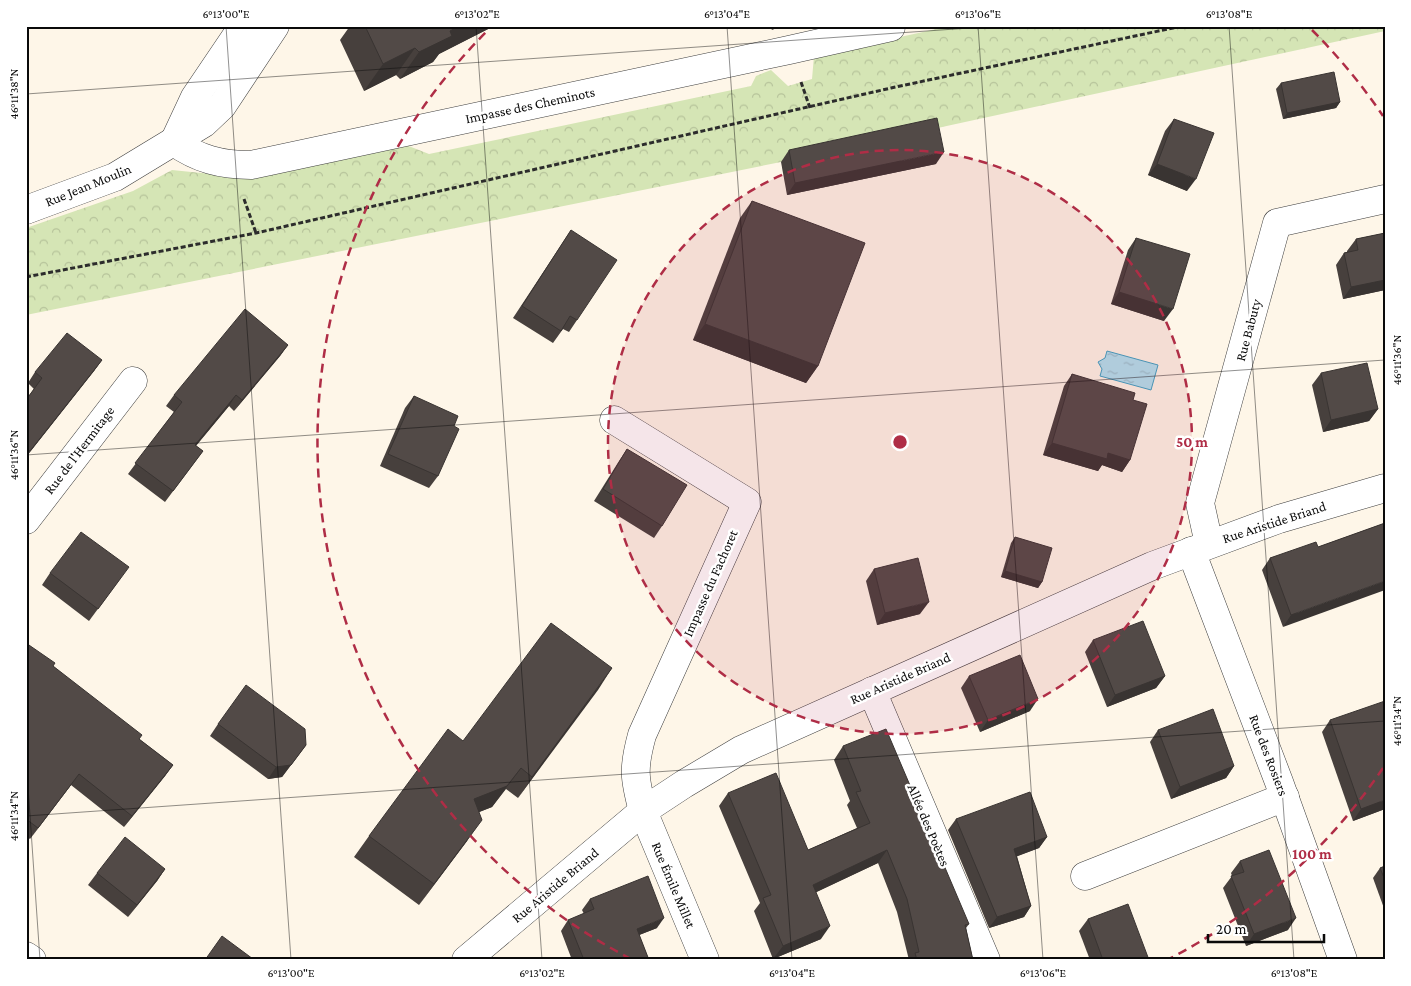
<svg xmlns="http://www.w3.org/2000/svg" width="1411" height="986" viewBox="0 0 1411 986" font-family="'Crimson Pro',serif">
  <defs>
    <pattern id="park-crowns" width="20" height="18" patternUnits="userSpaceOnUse" patternTransform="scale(1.25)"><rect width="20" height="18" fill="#d5e5b5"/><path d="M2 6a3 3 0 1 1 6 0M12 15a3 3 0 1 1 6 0" fill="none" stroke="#b6c39a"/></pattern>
    <pattern id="water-ripples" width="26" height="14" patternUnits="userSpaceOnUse" patternTransform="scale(1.25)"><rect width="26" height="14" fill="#b1e3f1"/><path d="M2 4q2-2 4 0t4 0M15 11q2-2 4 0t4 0" fill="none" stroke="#97c1cd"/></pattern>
  </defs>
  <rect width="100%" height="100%" fill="#fef6e8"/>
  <!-- park -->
  <polygon fill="url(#park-crowns)" points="950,26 1385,26 1385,31 781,162 26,315 26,228 133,191 172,170 250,178 401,143 429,154 751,86 756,76 771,70 788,86 812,79 814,56"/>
  <!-- water -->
  <polygon fill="url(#water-ripples)" stroke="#3da2c3" points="1107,351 1158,365 1151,390 1100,376 1102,369 1098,362 1105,358"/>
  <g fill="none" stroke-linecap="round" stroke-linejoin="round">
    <!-- minor casing -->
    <g stroke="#3d3d3d" stroke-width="29">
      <g id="minor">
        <path d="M174,142C198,159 221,165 251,165L789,50L891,27"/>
        <polyline points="174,142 195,97 243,26"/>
        <polyline points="26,210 115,177 204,123 222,106 275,26"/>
        <path d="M614,420L747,502L642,735C633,768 634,778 643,811L705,960"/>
        <polyline points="26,520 133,381"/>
        <polyline points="1209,544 1200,503 1277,223 1385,199"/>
        <polyline points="1191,551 1279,782 1343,960"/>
        <polyline points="872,691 986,960"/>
        <polyline points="1085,876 1285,797"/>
        <polyline points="26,956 32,960"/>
        <polyline points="466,960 643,811 684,784 741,750 1152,566 1279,519 1385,488"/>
      </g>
    </g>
    <!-- path -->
    <g stroke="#2c2c2c" stroke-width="3" stroke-dasharray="5 2.5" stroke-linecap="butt">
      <polyline points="801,82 810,108"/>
      <polyline points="244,199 256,233"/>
      <polyline points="26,277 256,233 891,88 1182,26"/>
    </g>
    <!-- minor -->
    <use href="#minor" stroke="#fff" stroke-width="28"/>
  </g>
  <!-- wall -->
  <g fill="#47403d">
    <polygon points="350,26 494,26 439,54 433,62 400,79 396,75 364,91 340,40"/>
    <polygon points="765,26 776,26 773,30"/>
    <polygon points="1281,83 1340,102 1336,108 1283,119 1276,89"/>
    <polygon points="1174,119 1187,191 1148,175 1165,131"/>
    <polygon points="789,150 936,164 787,195 781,162"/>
    <polygon points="752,201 818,366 806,383 693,340 740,218"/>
    <polygon points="571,230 577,320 569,332 563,329 553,343 513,318"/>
    <polygon points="1385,233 1385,290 1343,299 1336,265 1344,253 1347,252 1347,251 1356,239"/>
    <polygon points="1136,238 1164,321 1111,304 1128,250"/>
    <polygon points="288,345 280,356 234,411 229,406 196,446 203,451 165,502 128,474 174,412 166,406 174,395"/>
    <polygon points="102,360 94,371 26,457 26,400 34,389 28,383 35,372"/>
    <polygon points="1321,373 1378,409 1369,421 1323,432 1312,385"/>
    <polygon points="1072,374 1133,400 1130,460 1122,472 1102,465 1098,471 1043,455 1064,386"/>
    <polygon points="414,396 454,426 438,476 429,488 380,466 405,408"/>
    <polygon points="627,449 662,526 654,538 594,501 619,461"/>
    <polygon points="1385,523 1283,627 1262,570 1270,558 1318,547"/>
    <polygon points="1015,537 1042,582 1038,588 1001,577 1011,543"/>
    <polygon points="874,569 920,614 877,625 866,581"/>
    <polygon points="50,573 120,579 89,621 42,585"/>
    <polygon points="1093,640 1165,676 1156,688 1107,707 1085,652"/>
    <polygon points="26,643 53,666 139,739 173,765 165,776 124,827 71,785 30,839 26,836"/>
    <polygon points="612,668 518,798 506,789 492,807 479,812 467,841 419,905 354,857 369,836 463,741"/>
    <polygon points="969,676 1030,711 980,732 961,688"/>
    <polygon points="1330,720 1385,809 1353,821 1322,732"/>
    <polygon points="218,724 306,745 282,777 268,779 210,736"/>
    <polygon points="1158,730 1234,766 1226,778 1171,799 1150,742"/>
    <polygon points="843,746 969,924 966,928 973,960 909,960 897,912 878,863 816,892 821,939 773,959 754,911 760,903 719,806 728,793 808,850 857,828 847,805 850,801 834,760"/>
    <polygon points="956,819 1047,837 1039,848 1017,856 1031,906 1024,917 989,928 948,830"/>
    <polygon points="1240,861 1288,930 1246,946 1223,888 1232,876 1231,873"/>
    <polygon points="1385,866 1385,911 1373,878 1380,868"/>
    <polygon points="165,869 157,881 128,917 88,885 97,873"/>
    <polygon points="590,899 657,928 639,935 649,960 572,960 561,931 568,920 584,914 582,910"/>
    <polygon points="1088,919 1149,960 1090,960 1079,931"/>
  </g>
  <!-- shaded-wall -->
  <g fill="#393432">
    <polygon points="459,26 494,26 439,54 433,62 400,79 419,52 450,31"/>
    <polygon points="415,48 396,75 364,91 383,64"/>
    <polygon points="1340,102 1336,108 1283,119 1287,113"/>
    <polygon points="944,152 936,164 787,195 795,183"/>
    <polygon points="1157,164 1196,179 1187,191 1148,175"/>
    <polygon points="1385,280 1385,290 1343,299 1351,287"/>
    <polygon points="1119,292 1173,309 1164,321 1111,304"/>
    <polygon points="705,324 818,366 806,383 693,340"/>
    <polygon points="288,345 280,356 234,411 242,400"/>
    <polygon points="102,360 94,371 26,457 30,451"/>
    <polygon points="236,395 229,406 187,456 195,445"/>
    <polygon points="1378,409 1369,421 1323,432 1331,420"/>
    <polygon points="1052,443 1108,453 1130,460 1122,472 1102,465 1098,471 1043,455"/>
    <polygon points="1005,571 1042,582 1038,588 1001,577"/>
    <polygon points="1385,581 1385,590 1283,627 1291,615"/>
    <polygon points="929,602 920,614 877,625 885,613"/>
    <polygon points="612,668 598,690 518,798 532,777"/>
    <polygon points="1165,676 1156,688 1107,707 1115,695"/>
    <polygon points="1038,699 1030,711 980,732 988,720"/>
    <polygon points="306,745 282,777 268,779 276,767"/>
    <polygon points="173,765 165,776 124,827 132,816"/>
    <polygon points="1234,766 1226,778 1171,799 1180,787"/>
    <polygon points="521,768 492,807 459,820 474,799"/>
    <polygon points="79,774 71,785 30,839 38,828"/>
    <polygon points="1385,800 1385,809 1353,821 1361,809"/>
    <polygon points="482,820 467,841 419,905 434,884"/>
    <polygon points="1047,837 1039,848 1007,860 1014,849"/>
    <polygon points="887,850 878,863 804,898 813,885"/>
    <polygon points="165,869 157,881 128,917 137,905"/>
    <polygon points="1031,906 1024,917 989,928 997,917"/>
    <polygon points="664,918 657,928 629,939 637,929"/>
    <polygon points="1296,918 1288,930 1246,946 1254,934"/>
    <polygon points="830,926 821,939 773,959 783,946"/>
  </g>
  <!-- building -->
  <g fill="#524a47" stroke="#393432">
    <polygon points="365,26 459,26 450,31 452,36 419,52 415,48 383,64"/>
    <polygon points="1334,72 1340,102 1287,113 1281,83"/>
    <polygon points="937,118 944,152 795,183 789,150"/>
    <polygon points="1174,119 1214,133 1196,179 1157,164"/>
    <polygon points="752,201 865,243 818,366 705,324"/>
    <polygon points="571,230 617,260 577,320 570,316 561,331 522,306"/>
    <polygon points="1385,233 1385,280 1351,287 1344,253 1358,250 1356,239"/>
    <polygon points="1136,238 1190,254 1173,309 1119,292"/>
    <polygon points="245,309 288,345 242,400 236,395 195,445 203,451 173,491 135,463 182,402 174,395"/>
    <polygon points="67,333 102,360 30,451 26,448 26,400 42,378 35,372"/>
    <polygon points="1367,363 1378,409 1331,420 1321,373"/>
    <polygon points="1072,374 1135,393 1133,400 1147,404 1130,460 1108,453 1107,459 1052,443"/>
    <polygon points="414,396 458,416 454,426 459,429 438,476 388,454"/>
    <polygon points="627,449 687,485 662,526 603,489"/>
    <polygon points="1385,523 1385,581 1291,615 1270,558 1316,542 1318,547"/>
    <polygon points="81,532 129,567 98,609 50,573"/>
    <polygon points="1015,537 1052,548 1042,582 1005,571"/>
    <polygon points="918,558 929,602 885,613 874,569"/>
    <polygon points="1143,621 1165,676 1115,695 1093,640"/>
    <polygon points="551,623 612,668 532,777 521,768 507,786 474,799 482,820 434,884 369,836 448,729 463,741"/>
    <polygon points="26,643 55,663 53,666 142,735 139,739 173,765 132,816 79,774 38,828 26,819"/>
    <polygon points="1020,655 1038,699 988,720 969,676"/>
    <polygon points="246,685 305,729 306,745 291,765 276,767 218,724"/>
    <polygon points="1385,701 1385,800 1361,809 1330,720"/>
    <polygon points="1213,709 1234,766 1180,787 1158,730"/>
    <polygon points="886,729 969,924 965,925 973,960 917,960 915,953 919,952 907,899 887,850 813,885 830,926 783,946 763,898 771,895 728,793 776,773 808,850 870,823 856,792 861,791 843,746"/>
    <polygon points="1030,792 1047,837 1014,849 1031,906 997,917 956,819"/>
    <polygon points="125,837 165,869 137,905 97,873"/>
    <polygon points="1269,850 1296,918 1254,934 1231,876 1244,872 1240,861"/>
    <polygon points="1385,866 1385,880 1380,868"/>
    <polygon points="648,876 664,918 637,929 649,960 584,960 568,920 594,909 590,899"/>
    <polygon points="1128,904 1149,960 1103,960 1088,919"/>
    <polygon points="222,936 253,959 252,960 205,960"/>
  </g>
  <!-- ticks -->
  <path fill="none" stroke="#0a0a0a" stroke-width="1" stroke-opacity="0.45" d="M226,26L291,960M476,26L542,960M727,26L792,960M978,26L1043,960M1229,26L1294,960M26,94L998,26M26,455L1385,360M26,758L40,960M26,816L1385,721"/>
  <!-- distance rings -->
  <circle cx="900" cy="442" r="292" fill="#af2d46" fill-opacity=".12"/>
  <g fill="none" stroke="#af2d46" stroke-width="2.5" stroke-dasharray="9 6">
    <circle cx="900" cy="442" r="292"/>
    <path d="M1383 768A583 583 0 0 1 1169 959M631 959A583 583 0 0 1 488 30M1312 30A583 583 0 0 1 1383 116"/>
  </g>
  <g text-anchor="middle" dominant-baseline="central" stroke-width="5" stroke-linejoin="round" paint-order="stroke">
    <!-- street labels -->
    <g font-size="14" fill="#0a0a0a" stroke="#fff">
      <text transform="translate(530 105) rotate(-12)">Impasse des Cheminots</text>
      <text transform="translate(88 185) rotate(-22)">Rue Jean Moulin</text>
      <text transform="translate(1248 330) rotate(-75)">Rue Babuty</text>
      <text transform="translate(79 450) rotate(-53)">Rue de l'Hermitage</text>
      <text transform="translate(1274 522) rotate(-18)">Rue Aristide Briand</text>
      <text transform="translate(710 583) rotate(-66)">Impasse du Fachoret</text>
      <text transform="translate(900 678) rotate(-24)">Rue Aristide Briand</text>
      <text transform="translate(1269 755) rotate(69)">Rue des Rosiers</text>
      <text transform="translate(929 825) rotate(67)">Allée des Poètes</text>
      <text transform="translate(555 885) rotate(-40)">Rue Aristide Briand</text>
      <text transform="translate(674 885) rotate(67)">Rue Émile Millet</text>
    </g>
  </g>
  <circle cx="900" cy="442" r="8" fill="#af2d46" stroke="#fff" stroke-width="2.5"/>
  <g font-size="15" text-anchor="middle" font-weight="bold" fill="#af2d46" stroke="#fff" stroke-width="5" stroke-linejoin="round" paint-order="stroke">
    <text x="1192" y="447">50 m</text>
    <text x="1312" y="859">100 m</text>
  </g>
  <!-- border -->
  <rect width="1411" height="986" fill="none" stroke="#ffffff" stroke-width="55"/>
  <!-- scale -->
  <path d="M1208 934v8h116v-8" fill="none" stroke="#0a0a0a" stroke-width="2.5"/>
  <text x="1216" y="934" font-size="15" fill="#0a0a0a" stroke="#ffffff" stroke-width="4" paint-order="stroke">20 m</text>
  <rect x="28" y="28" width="1356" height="930" fill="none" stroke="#0a0a0a" stroke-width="2"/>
  <g font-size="12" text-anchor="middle" fill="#0a0a0a">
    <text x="226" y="18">6°13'00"E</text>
    <text x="477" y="18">6°13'02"E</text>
    <text x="727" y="18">6°13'04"E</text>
    <text x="978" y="18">6°13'06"E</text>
    <text x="1229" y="18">6°13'08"E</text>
    <text transform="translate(14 94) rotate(-90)" y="4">46°11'38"N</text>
    <text transform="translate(1397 360) rotate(-90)" y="4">46°11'36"N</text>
    <text transform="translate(14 455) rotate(-90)" y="4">46°11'36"N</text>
    <text transform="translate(1397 721) rotate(-90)" y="4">46°11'34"N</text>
    <text transform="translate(14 816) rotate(-90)" y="4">46°11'34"N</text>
    <text x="291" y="977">6°13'00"E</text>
    <text x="542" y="977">6°13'02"E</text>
    <text x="792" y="977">6°13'04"E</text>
    <text x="1043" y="977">6°13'06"E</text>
    <text x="1294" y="977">6°13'08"E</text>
  </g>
</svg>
